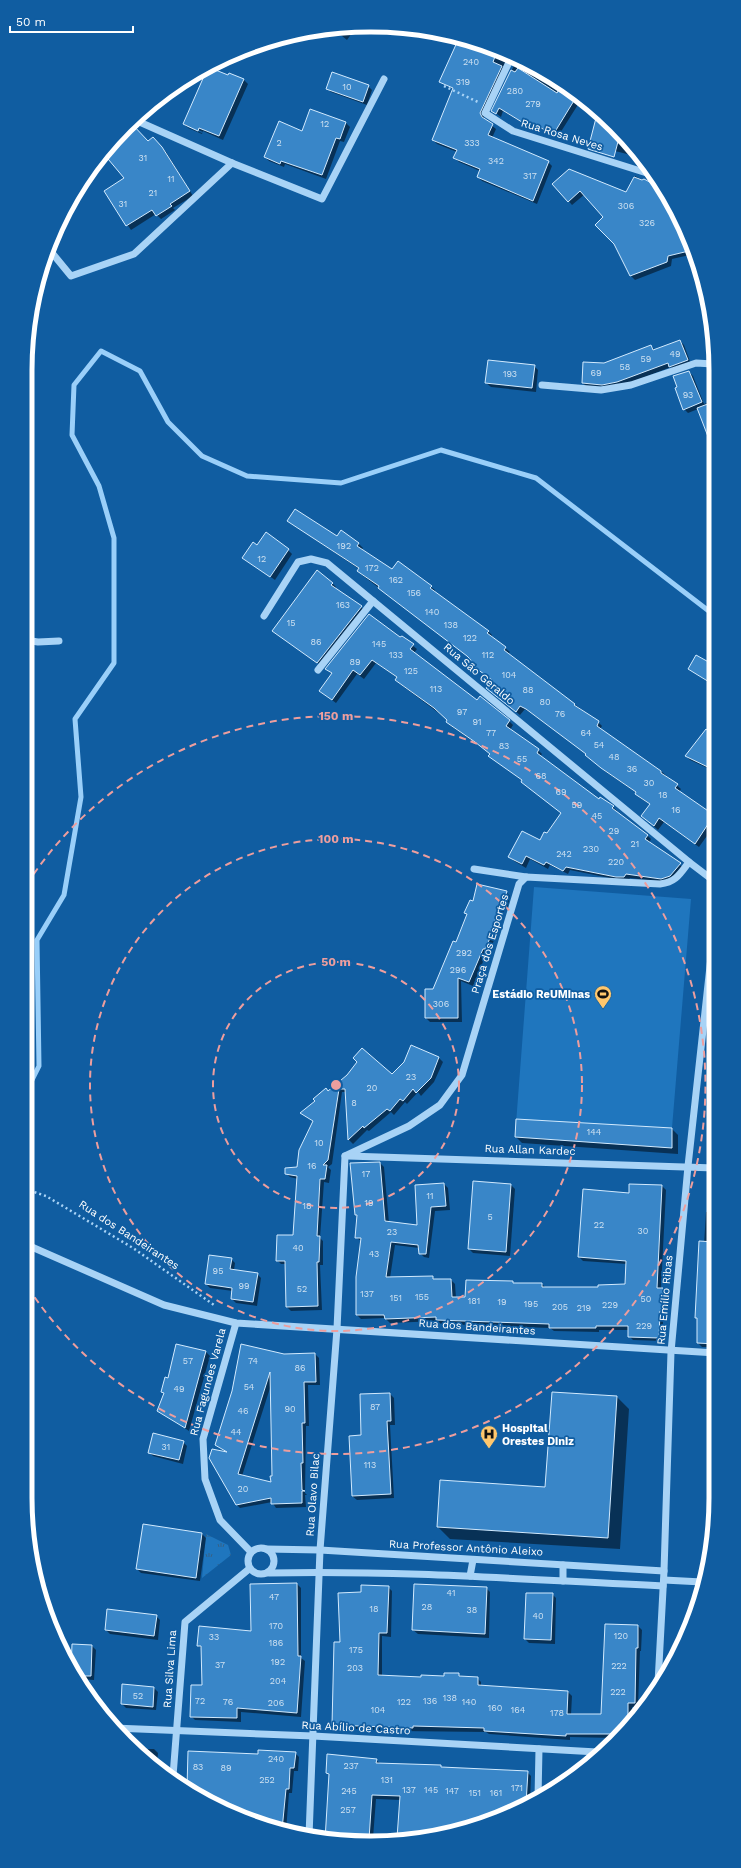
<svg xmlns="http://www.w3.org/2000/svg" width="741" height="1868" viewBox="0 0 741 1868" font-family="'Work Sans',sans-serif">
  <defs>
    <pattern id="park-tufts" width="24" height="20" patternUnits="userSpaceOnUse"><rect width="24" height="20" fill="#1f76be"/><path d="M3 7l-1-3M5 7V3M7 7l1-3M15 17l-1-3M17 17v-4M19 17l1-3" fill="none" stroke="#366185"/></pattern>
  </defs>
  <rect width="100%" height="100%" fill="#105da1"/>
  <!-- park -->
  <polygon fill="url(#park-tufts)" points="206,1534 228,1545 231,1555 202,1578"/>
  <!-- pitch -->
  <polygon fill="#1f76be" points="534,887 691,899 672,1128 672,1148 515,1137"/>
  <!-- shadow -->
  <g fill="#0007" fill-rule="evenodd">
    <polygon points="348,26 357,26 347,40 332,28"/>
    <polygon points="457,38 481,43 513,59 484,115 484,119 496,129 492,138 548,162 552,166 537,204 482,181 478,177 480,171 459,162 455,158 457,152 437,144 433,140 453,89 441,81 458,42 456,40"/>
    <polygon points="516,61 561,83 558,90 579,103 557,138 537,126 535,130 503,111 501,117 493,111"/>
    <path d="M230,74L244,80L248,84L223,140L203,131L202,134L188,128L184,124ZM187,125L203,132L202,133L187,127Z"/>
    <polygon points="368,86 372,90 367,105 331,92 327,88"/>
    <polygon points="310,110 346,123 350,127 344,142 340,141 326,179 285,164 284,167 269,161 265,157 302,132"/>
    <polygon points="606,122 630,143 639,157 595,146"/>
    <polygon points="132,126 148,143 157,142 166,152 193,196 173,208 175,210 161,219 156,214 131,230 105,191 126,178 104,153 108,146"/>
    <polygon points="635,176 658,188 690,238 694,254 672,259 671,266 635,280 631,276 614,243 605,217 585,194 572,205 554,184 627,193"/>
    <polygon points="680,341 684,345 691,364 674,370 671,367 621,386 587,387 583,383 605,364 651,346 655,350"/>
    <polygon points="534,366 538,370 536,392 491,387 486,383"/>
    <polygon points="689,372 693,376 704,404 713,401 713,432 710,433 698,409 688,413 684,409"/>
    <polygon points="288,521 337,537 341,532 359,544 363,548 361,550 392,570 431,587 435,590 434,592 488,631 492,635 491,637 510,652 508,654 598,722 602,726 600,729 661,771 681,789 679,792 714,816 714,826 699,847 664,822 658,830 647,820 651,805 640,798 637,793 606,772 587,754 531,713 525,709 520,715 492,692 493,681 471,658 362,575 358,571 359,569"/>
    <polygon points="258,546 288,550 292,554 275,580 243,558"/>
    <polygon points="332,583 336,587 335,589 366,611 322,666 278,635"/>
    <polygon points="402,637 417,649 414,653 477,702 509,721 513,725 510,730 538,750 542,754 540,757 599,801 601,799 613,807 617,811 616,812 647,835 651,839 649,843 684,868 665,882 630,878 628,881 620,880 570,870 568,874 550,865 548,869 530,859 526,868 514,861 510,857 541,841 562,813 480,746 451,726 447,722 448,720 400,684 396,680 398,678 376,663 364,679 357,674 336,703 320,691 332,674 327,669"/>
    <polygon points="714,667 714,686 689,669"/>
    <polygon points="706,730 714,736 714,771 690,760 686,756"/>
    <polygon points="506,892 510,896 507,909 505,909 492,939 494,940 489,953 487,952 473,986 461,981 462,1022 430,1022 426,1018 434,990 456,943 468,915 466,913"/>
    <polygon points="439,1058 443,1062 434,1082 421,1096 418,1092 407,1104 405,1102 394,1115 391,1112 369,1131 367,1130 353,1144 349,1140 346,1092 342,1092 332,1164 328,1167 331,1170 329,1183 324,1182 320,1238 323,1241 323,1265 320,1265 322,1310 291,1311 287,1307 286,1264 281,1264 277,1260 294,1236 298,1179 290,1177 286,1173 298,1168 314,1122 302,1113 328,1092 392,1076"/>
    <polygon points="715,1084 715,1162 712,1162 708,1158 714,1124"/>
    <polygon points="672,1129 678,1135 678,1154 522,1143 516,1137"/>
    <polygon points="380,1163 384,1167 389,1223 418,1226 444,1184 448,1188 450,1210 435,1211 429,1258 424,1257 420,1253 419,1248 395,1245 390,1278 432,1277 436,1280 451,1280 455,1284 456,1298 465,1298 512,1282 515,1284 542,1284 546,1288 599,1288 626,1285 627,1264 583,1261 579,1257 630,1194 662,1186 666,1190 661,1289 667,1293 666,1314 663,1314 663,1341 633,1340 629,1336 629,1330 599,1330 599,1332 554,1331 550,1328 441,1324 438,1321 390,1323 385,1318 361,1319 357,1315 362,1242 356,1237 358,1217 356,1215"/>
    <polygon points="511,1185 515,1189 510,1256 473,1253 469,1249"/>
    <polygon points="710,1186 715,1187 716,1347 702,1347 698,1343 706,1212 709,1212"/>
    <polygon points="231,1259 235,1263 234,1270 257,1274 261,1278 257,1306 236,1303 232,1299 233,1291 210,1288 206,1284"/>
    <polygon points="177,1345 206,1352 210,1356 189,1431 158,1410 165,1394 163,1392 168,1379"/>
    <path d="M315,1354L319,1358L320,1385H308L309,1426H306L305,1493L307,1495H305L306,1507L276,1508L272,1502L240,1508L236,1504L226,1452L216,1445L233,1392L284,1355ZM271,1385L273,1477L272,1484L242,1476Z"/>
    <polygon points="553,1393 617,1397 629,1409 620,1549 450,1539 438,1527 546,1488"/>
    <polygon points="390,1394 394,1398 395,1425 390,1425 394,1498 357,1500 352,1496 362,1436 361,1395"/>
    <polygon points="183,1442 187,1446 183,1464 153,1456 149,1452"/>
    <polygon points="144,1525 202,1534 206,1538 200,1581 141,1573 137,1569"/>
    <polygon points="297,1584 301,1588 301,1658 305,1661 301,1717 241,1712 241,1722 195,1720 191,1716 203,1686 202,1649 198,1645 252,1632"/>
    <polygon points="388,1587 392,1591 391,1637 382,1636 382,1676 422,1678 445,1677 458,1674 462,1677 477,1678 481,1682 481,1686 568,1692 572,1696 571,1715 602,1715 638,1626 642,1630 641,1651 640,1651 638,1707 632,1707 632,1720 613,1738 570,1737 570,1740 489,1734 486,1732 397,1731 337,1728 333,1724 341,1643 362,1593"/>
    <polygon points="486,1588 490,1592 489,1638 418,1634 413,1630"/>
    <polygon points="552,1594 556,1598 555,1644 529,1643 525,1639"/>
    <polygon points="108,1610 156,1616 160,1620 158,1640 110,1634 106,1630"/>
    <polygon points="92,1646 96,1650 94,1680 78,1679 72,1671"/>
    <polygon points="123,1685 154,1688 158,1692 156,1710 126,1708 122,1704"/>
    <polygon points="139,1749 154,1749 158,1753 157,1763"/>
    <polygon points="295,1753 299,1757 298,1771 294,1771 292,1793 289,1793 286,1831 260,1825 259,1755"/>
    <polygon points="376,1760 381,1764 441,1766 442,1768 527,1772 531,1776 530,1802 503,1817 438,1836 398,1838 400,1800 376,1799 373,1838 326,1840 330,1776 327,1773"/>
  </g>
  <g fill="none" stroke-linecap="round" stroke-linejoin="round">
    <!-- stream -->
    <polyline stroke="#9acff9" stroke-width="5" points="25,1094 39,1066 37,940 64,895 81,797 75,719 114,663 114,538 99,486 72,435 74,385 101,351 140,371 168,422 202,456 247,476 341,483 441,450 536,478 714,615"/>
  </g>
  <!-- building -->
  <g fill="#3986c8" stroke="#d2eafe" fill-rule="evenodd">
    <polygon points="459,38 481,43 497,51 493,62 502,66 480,113 482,117 493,124 488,135 549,161 533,201 477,177 480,169 453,158 457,150 432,140 453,88 439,82"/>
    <polygon points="208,67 228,75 229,73 244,79 219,136 199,128 198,131 183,124"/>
    <polygon points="518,68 557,93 559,89 575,99 553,135 533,123 530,127 499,108 496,114 491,111 511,70 515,72"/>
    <polygon points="332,72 369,85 363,102 326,89"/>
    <polygon points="310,109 346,122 340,139 336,138 322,175 281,161 280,164 264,157 279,121 302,131"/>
    <polygon points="596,118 605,120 620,134 614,157 588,149"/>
    <polygon points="132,124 148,141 153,137 162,147 190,191 170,204 172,206 156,216 152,210 126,226 104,191 124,178 103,153 111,143"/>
    <polygon points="569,169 626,192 634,177 642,180 644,179 657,186 690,238 693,250 668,256 667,262 630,276 614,244 595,225 603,217 580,191 568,202 552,184"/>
    <polygon points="680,340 688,360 669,367 668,363 617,382 602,385 582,383 583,362 604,363 651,345 653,350"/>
    <polygon points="488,360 535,365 532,388 485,383"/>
    <polygon points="689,371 702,402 683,410 675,388 677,387 673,376"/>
    <polygon points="713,402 713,447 712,447 697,408"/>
    <polygon points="295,509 337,536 341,530 359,543 357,546 392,569 398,561 432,586 430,588 489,631 487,633 506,647 504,650 575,704 574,705 599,721 597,726 661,771 661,773 678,784 675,788 714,815 695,844 659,818 654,826 641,816 650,804 635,794 636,792 601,768 585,755 586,754 526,709 520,706 516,712 486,688 492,680 469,663 471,660 467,656 378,588 379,586 357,571 359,568 287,521"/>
    <polygon points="266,532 289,549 270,577 242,558 253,542 257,545"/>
    <polygon points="317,570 333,583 331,585 362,606 317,663 272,631"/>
    <polygon points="369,614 400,637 402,636 414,644 410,649 477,700 480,696 510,720 506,726 539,749 537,753 599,799 600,797 614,806 612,808 648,835 645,839 681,863 670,876 661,879 626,874 624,877 616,877 566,867 563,871 546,862 544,865 526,856 522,864 508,857 522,831 540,840 544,832 547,833 561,813 521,782 522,780 488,756 490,754 475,742 446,722 447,720 434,708 395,680 397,677 372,660 360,675 353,670 332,700 319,691 332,673 325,669"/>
    <polygon points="696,655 714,665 714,685 688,669"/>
    <polygon points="706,729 714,735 714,770 685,756"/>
    <polygon points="477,884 507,891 503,906 501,905 489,935 491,936 485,949 483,949 469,982 458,978 458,1018 425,1018 425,989 433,989 453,941 456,942 467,914 464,913 470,900 473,901"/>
    <polygon points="411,1045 439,1057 431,1078 416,1093 413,1089 403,1101 400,1099 390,1111 387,1109 364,1128 363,1126 348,1140 345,1089 339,1089 328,1160 323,1165 327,1165 325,1179 320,1179 317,1236 320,1236 319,1262 317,1262 318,1306 286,1307 285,1261 276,1261 277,1235 293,1235 297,1176 285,1174 285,1168 297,1167 299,1150 313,1121 300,1113 315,1101 313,1099 326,1088 328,1091 347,1075 357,1062 353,1058 362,1048 392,1074 404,1062"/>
    <polygon points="516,1119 672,1128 672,1148 515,1137"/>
    <polygon points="380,1162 385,1221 417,1225 415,1185 444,1183 446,1206 431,1207 426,1254 419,1254 418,1245 391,1242 386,1277 433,1276 433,1279 451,1279 452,1297 465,1297 466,1280 513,1281 513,1283 542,1283 542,1287 598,1287 598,1285 625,1284 626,1261 578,1257 583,1189 629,1193 629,1184 662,1185 657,1288 663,1288 663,1311 660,1311 659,1338 628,1337 628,1326 596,1326 596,1328 549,1328 549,1324 436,1320 436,1317 385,1319 384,1315 356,1315 356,1277 361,1238 355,1238 357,1215 355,1215 350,1163"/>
    <polygon points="473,1181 511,1184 506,1252 468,1249"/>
    <polygon points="699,1241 715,1242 716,1344 697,1343 697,1318 695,1318"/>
    <polygon points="209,1255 232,1258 230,1269 258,1273 253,1302 231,1299 232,1288 205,1284"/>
    <polygon points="176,1344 206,1351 185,1428 157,1411 164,1393 161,1392 165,1377 168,1378"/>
    <path d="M241,1344L284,1354L315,1353L316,1382H304L305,1423H302L303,1463H301L302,1490L305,1491H302V1503L271,1504V1498L236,1505L209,1458L212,1449L227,1452L215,1445L232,1391ZM270,1372L272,1476H270L271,1482L238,1474Z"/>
    <polygon points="552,1392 617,1396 608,1538 437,1527 440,1480 545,1487"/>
    <polygon points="390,1393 391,1421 387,1421 391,1494 352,1496 349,1436 361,1435 360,1394"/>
    <polygon points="153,1433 184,1441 179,1460 148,1453"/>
    <polygon points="143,1524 202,1533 196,1578 136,1569"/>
    <polygon points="297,1583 298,1656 301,1656 297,1713 237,1708 237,1718 190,1717 191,1685 202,1685 201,1646 197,1646 199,1626 251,1631 250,1584"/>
    <polygon points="414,1584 487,1587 485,1634 412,1630"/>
    <polygon points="361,1585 389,1586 387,1633 379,1633 378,1675 421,1677 421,1675 444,1676 444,1673 459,1673 459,1676 478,1677 478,1685 568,1691 567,1714 601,1714 605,1624 638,1625 638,1648 636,1648 635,1703 628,1703 628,1723 616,1734 566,1734 566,1736 484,1731 484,1728 413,1726 413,1728 332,1725 334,1642 340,1642 338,1593 361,1592"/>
    <polygon points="526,1593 553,1593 551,1640 524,1639"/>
    <polygon points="107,1609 157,1615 154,1636 105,1630"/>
    <polygon points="72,1644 92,1645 91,1676 75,1676 71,1670"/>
    <polygon points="122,1684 154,1687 153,1707 121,1704"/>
    <polygon points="258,1750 296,1752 294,1768 290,1768 289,1789 286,1789 282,1830 260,1825 198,1797 187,1788 188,1751 258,1754"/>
    <polygon points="327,1754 377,1759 376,1763 441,1765 441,1767 528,1771 526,1804 503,1817 438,1836 397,1838 400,1796 372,1795 369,1839 325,1840 329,1774 326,1773"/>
  </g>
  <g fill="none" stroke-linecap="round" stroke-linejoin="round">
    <!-- path -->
    <g stroke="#a8d3f6" stroke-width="2.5" stroke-dasharray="2 3" stroke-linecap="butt">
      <polyline points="444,86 478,102"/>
      <polyline points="25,1189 46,1196 133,1248 214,1305"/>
    </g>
    <!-- minor -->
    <g stroke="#a8d3f6" stroke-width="7">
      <polyline points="511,58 485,113 513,131 650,174"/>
      <polyline points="135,120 232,163 322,199 384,79"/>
      <polyline points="48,248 71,276 134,254 232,163"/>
      <polyline points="542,385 601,390 631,385 696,363 713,364"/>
      <polyline points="264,616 298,562 311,559 327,563 689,862"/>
      <polyline points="25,640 38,642 59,641"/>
      <polyline points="318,670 373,601"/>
      <polyline points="474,869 526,877"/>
      <path d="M345,1156L409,1126L440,1105L462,1075L519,884L526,877L660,884C676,882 680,874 689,862L714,881"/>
      <polyline points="348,1156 715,1168"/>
      <polyline points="25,1244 164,1305 236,1323 716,1353"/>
      <polyline points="236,1323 203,1439 205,1479 220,1520 251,1552"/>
      <circle cx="261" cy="1561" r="13"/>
      <polyline points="266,1549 320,1550 664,1571"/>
      <polyline points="563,1565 563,1581"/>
      <path d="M269,1573C400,1570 532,1580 663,1586"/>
      <polyline points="470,1576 473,1560"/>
      <polyline points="664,1580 702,1582"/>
      <polyline points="658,1683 664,1571 671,1352 688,1166 715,921"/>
      <polyline points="114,1728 313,1736 597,1752"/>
      <polyline points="173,1776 185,1622 249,1569"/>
      <polyline points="538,1798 539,1749"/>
      <polyline points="309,1836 320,1550 337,1329 345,1156"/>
    </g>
  </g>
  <!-- distance rings -->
  <g fill="none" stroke="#ed9e9e" stroke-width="2" stroke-dasharray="7 5">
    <circle cx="336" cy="1085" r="123"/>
    <circle cx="336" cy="1085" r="246"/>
    <path d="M27 884A369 369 0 1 1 27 1286"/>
  </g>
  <!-- icons -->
  <defs>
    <g id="stadium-pin" transform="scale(0.9)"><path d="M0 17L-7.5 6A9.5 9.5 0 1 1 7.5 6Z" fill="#ffc76d" stroke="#105da1"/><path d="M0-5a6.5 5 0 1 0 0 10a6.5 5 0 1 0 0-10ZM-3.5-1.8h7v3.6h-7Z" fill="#111"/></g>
    <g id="hospital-pin" transform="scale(0.9)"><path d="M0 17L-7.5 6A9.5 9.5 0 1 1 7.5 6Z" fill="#ffc76d" stroke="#105da1"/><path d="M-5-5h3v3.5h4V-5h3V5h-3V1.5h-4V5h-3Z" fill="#111"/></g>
  </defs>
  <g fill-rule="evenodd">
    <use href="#stadium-pin" x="603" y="994"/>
    <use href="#hospital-pin" x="489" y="1434"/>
  </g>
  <g text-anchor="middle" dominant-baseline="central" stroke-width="3.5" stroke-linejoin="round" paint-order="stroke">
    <!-- number labels -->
    <g font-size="9" fill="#cee1f1">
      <text x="471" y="62">240</text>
      <text x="463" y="82">319</text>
      <text x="347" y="87">10</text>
      <text x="515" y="91">280</text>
      <text x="533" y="104">279</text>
      <text x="325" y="124">12</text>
      <text x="279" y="143">2</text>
      <text x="472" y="143">333</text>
      <text x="143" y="158">31</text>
      <text x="496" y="161">342</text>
      <text x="530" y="176">317</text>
      <text x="171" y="179">11</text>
      <text x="153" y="193">21</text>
      <text x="123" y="204">31</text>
      <text x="626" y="206">306</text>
      <text x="647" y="223">326</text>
      <text x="675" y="354">49</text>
      <text x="646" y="359">59</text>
      <text x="625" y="367">58</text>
      <text x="596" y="373">69</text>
      <text x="510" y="374">193</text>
      <text x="688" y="395">93</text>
      <text x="344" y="546">192</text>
      <text x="262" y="559">12</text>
      <text x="372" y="568">172</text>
      <text x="396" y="580">162</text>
      <text x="414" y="593">156</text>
      <text x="343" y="605">163</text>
      <text x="432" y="612">140</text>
      <text x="291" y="623">15</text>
      <text x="451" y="625">138</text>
      <text x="470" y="638">122</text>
      <text x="316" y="642">86</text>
      <text x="379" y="644">145</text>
      <text x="396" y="655">133</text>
      <text x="488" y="655">112</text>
      <text x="355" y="662">89</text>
      <text x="411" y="671">125</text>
      <text x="509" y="675">104</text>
      <text x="436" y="689">113</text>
      <text x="528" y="690">88</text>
      <text x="545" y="702">80</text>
      <text x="462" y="712">97</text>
      <text x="560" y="714">76</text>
      <text x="477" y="722">91</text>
      <text x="491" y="733">77</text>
      <text x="586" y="733">64</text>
      <text x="599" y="745">54</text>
      <text x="504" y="746">83</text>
      <text x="614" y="757">48</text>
      <text x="522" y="759">55</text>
      <text x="632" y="769">36</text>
      <text x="541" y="776">68</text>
      <text x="649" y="783">30</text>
      <text x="561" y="792">69</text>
      <text x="663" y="795">18</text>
      <text x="577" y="805">59</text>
      <text x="676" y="810">16</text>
      <text x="597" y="816">45</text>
      <text x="614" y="831">29</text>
      <text x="635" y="844">21</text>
      <text x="591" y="849">230</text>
      <text x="564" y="854">242</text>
      <text x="616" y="862">220</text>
      <text x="464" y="953">292</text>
      <text x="458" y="970">296</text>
      <text x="441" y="1004">306</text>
      <text x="411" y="1077">23</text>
      <text x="372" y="1088">20</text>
      <text x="354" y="1103">8</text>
      <text x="594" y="1132">144</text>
      <text x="319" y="1143">10</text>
      <text x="312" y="1166">16</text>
      <text x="366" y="1174">17</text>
      <text x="430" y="1196">11</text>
      <text x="369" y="1203">19</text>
      <text x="307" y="1206">18</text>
      <text x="490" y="1217">5</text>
      <text x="599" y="1225">22</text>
      <text x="643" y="1231">30</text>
      <text x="392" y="1232">23</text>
      <text x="298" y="1248">40</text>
      <text x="374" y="1254">43</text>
      <text x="218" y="1271">95</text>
      <text x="244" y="1286">99</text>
      <text x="302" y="1289">52</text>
      <text x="367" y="1294">137</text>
      <text x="422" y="1297">155</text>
      <text x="396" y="1298">151</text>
      <text x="646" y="1299">50</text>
      <text x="474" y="1301">181</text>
      <text x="502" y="1302">19</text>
      <text x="531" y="1304">195</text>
      <text x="610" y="1305">229</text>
      <text x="560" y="1307">205</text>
      <text x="584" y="1308">219</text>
      <text x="644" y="1326">229</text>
      <text x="188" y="1361">57</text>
      <text x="253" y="1361">74</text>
      <text x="300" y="1368">86</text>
      <text x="249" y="1387">54</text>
      <text x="179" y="1389">49</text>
      <text x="375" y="1407">87</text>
      <text x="290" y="1409">90</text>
      <text x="243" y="1411">46</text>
      <text x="236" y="1432">44</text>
      <text x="166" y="1447">31</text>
      <text x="370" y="1465">113</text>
      <text x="243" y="1489">20</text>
      <text x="451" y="1593">41</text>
      <text x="274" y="1597">47</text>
      <text x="427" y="1607">28</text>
      <text x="374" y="1609">18</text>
      <text x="472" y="1610">38</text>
      <text x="538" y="1616">40</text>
      <text x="276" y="1626">170</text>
      <text x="621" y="1636">120</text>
      <text x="214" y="1637">33</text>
      <text x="276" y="1643">186</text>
      <text x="356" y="1650">175</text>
      <text x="278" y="1662">192</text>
      <text x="220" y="1665">37</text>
      <text x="619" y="1666">222</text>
      <text x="355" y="1668">203</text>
      <text x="278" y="1681">204</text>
      <text x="618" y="1692">222</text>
      <text x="138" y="1696">52</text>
      <text x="450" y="1698">138</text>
      <text x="200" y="1701">72</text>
      <text x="430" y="1701">136</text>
      <text x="228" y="1702">76</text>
      <text x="404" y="1702">122</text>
      <text x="469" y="1702">140</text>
      <text x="276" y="1703">206</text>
      <text x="495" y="1708">160</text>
      <text x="378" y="1710">104</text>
      <text x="518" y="1710">164</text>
      <text x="557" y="1713">178</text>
      <text x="276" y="1759">240</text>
      <text x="351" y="1766">237</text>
      <text x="198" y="1767">83</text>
      <text x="226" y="1768">89</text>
      <text x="267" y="1780">252</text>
      <text x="387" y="1780">131</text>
      <text x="517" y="1788">171</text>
      <text x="409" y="1790">137</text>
      <text x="431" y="1790">145</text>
      <text x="349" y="1791">245</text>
      <text x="452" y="1791">147</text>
      <text x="475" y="1793">151</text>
      <text x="496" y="1793">161</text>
      <text x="348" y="1810">257</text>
    </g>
    <!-- street labels -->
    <g font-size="11" fill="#fff" stroke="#105da1">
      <text transform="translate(562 135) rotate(17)">Rua Rosa Neves</text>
      <text transform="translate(479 674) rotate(40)">Rua São Geraldo</text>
      <text transform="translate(490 944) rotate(-73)">Praça dos Esportes</text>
      <text transform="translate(530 1150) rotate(2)">Rua Allan Kardec</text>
      <text transform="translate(129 1235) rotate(33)">Rua dos Bandeirantes</text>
      <text transform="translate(665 1300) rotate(-85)">Rua Emílio Ribas</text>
      <text transform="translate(477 1327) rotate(4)">Rua dos Bandeirantes</text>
      <text transform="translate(208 1382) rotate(-75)">Rua Fagundes Varela</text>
      <text transform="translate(313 1495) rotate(-86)">Rua Olavo Bilac</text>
      <text transform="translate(466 1548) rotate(3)">Rua Professor Antônio Aleixo</text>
      <text transform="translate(170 1669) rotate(-86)">Rua Silva Lima</text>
      <text transform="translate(356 1728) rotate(3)">Rua Abílio de Castro</text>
    </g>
    <!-- poi labels -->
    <g font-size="11" font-weight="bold" fill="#fff" stroke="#105da1" text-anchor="end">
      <text x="590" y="994">Estádio ReUMinas</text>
      <text x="502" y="1428" text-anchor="start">Hospital<tspan x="502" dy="13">Orestes Diniz</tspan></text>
    </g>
  </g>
  <!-- crop -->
  <path d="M0 0H741V1868H0ZM370 32H371A338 338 0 0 1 709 370V1498A338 338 0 0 1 371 1836H370A338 338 0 0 1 32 1498V370A338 338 0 0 1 370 32Z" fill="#105da1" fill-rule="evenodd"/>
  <path fill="none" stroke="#fff" stroke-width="5" d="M370 32H371A338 338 0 0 1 709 370V1498A338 338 0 0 1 371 1836H370A338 338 0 0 1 32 1498V370A338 338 0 0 1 370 32Z"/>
  <circle cx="336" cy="1085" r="6" fill="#ed9e9e" stroke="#105da1" stroke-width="2"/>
  <g font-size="12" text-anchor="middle" font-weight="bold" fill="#ed9e9e" stroke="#105da1" stroke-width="3.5" stroke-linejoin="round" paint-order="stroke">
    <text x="336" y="720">150 m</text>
    <text x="336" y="843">100 m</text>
    <text x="336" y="966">50 m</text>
  </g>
  <!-- scale -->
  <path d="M10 26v6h123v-6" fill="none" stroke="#ffffff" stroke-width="2"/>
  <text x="16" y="26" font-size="12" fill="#ffffff" stroke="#105da1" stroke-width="3" paint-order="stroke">50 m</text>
</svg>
